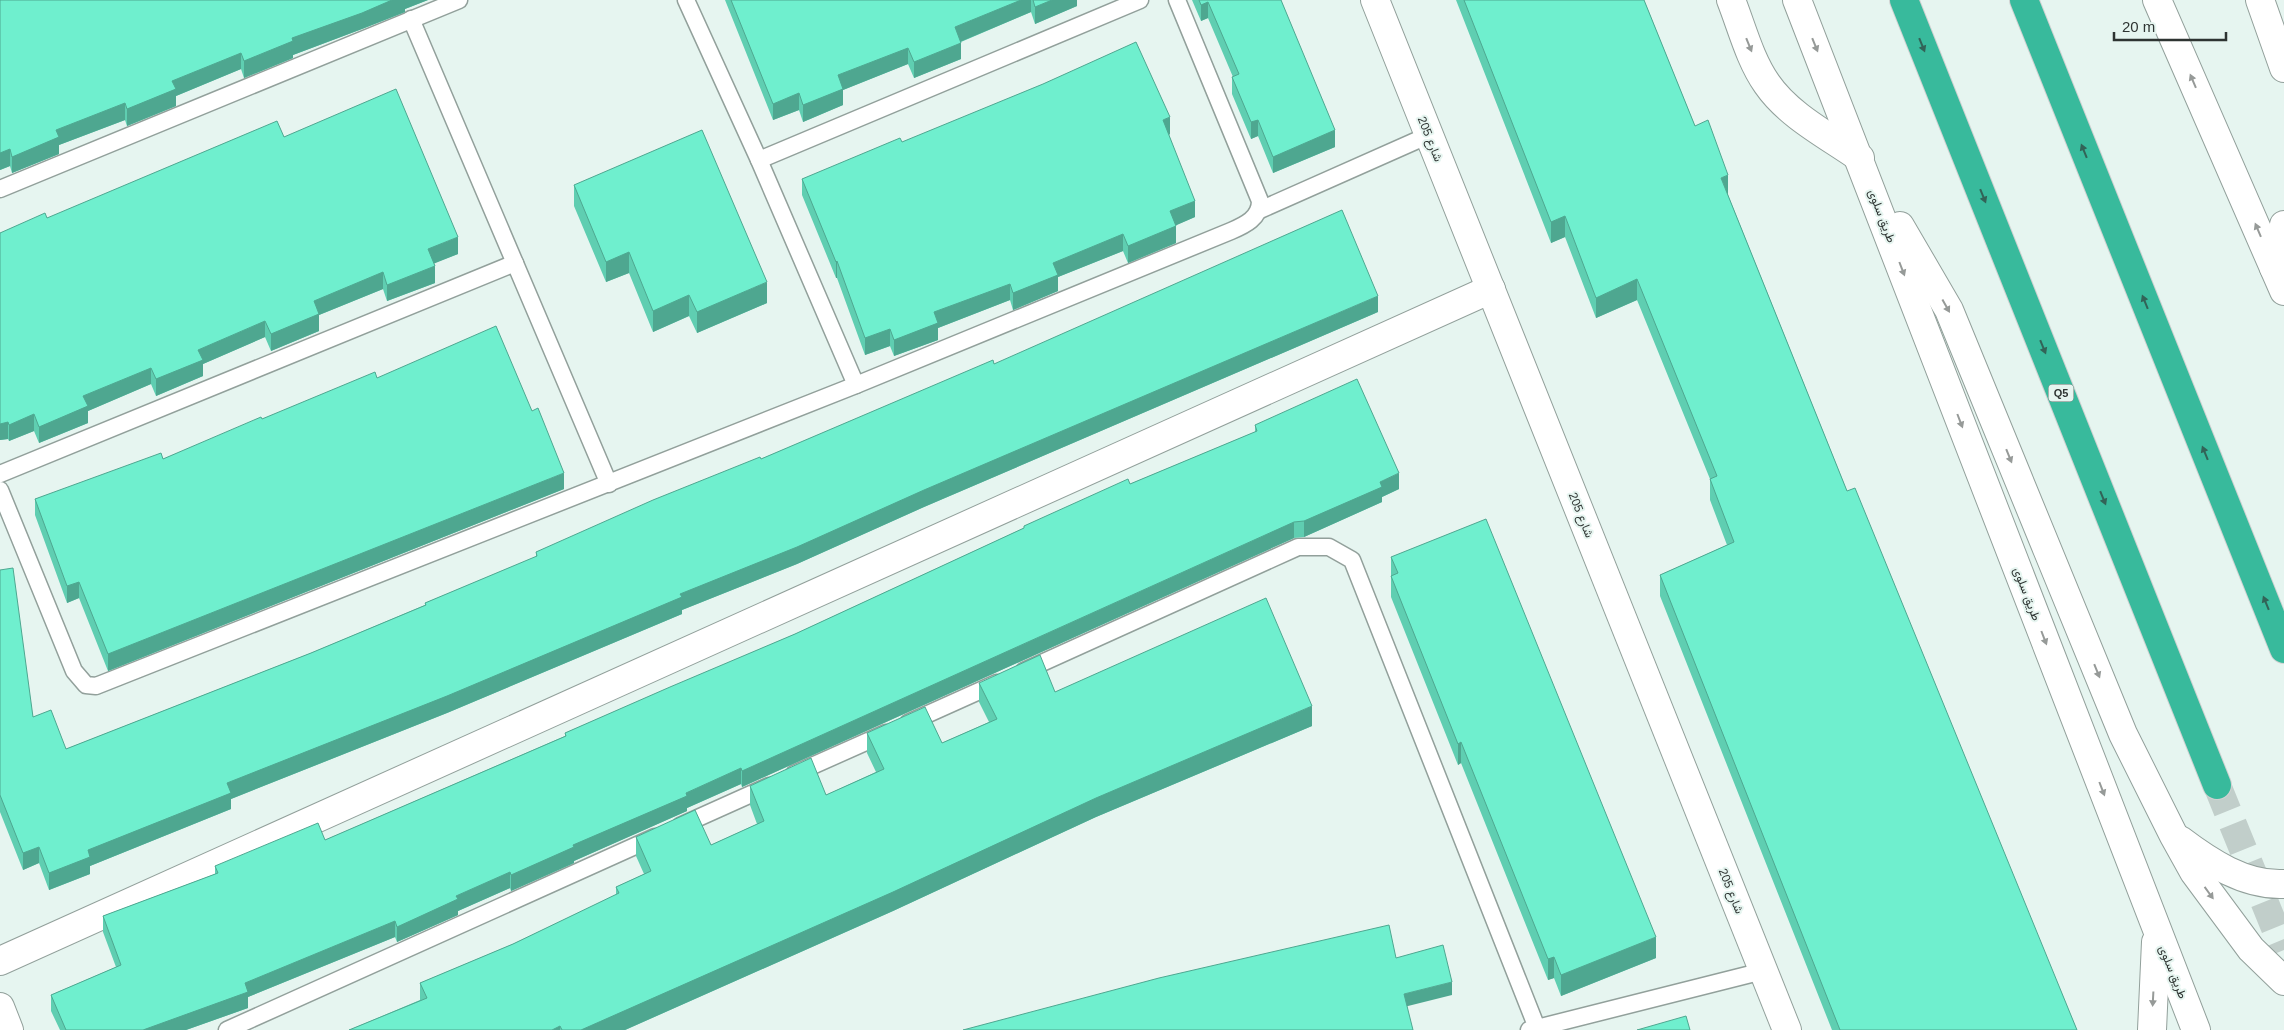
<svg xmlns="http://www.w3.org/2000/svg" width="2284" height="1030" viewBox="0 0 2284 1030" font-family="Helvetica,Vazirmatn,sans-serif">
  <rect width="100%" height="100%" fill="#e6f5f0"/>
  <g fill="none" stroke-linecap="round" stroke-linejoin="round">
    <!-- motorway-tunnel -->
    <polyline stroke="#c1ceca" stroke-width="28" stroke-dasharray="28 14" stroke-linecap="butt" points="2217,785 2284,950"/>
    <!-- service casing -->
    <g stroke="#92a09b" stroke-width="19">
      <g id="service">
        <polyline points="686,0 759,160 856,385"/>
        <polyline points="411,19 609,484"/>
        <polyline points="759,160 1140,0"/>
        <polyline points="0,189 459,0"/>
        <polyline points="1260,210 1429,135"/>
        <polyline points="0,474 515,263"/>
        <path d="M0,490L74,671L86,685L96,686L856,385L1231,231C1245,225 1260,218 1260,201L1177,0"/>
        <polyline points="1024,671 1298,547 1329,547 1352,560 1537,1028"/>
        <polyline points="908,723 997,683"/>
        <polyline points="794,774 886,733"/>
        <polyline points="680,826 769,786"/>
        <polyline points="227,1030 655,837"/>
        <polyline points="1529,1030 1763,971"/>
      </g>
    </g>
    <!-- minor casing -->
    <g stroke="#92a09b" stroke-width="30">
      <g id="minor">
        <polyline points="1375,0 1787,1030"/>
        <path d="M1731,0C1742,28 1750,60 1767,84C1789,116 1829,136 1860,158"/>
        <polyline points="2260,0 2284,68"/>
        <polyline points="2274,268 2284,225"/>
        <polyline points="0,961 1491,289"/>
        <polyline points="0,1007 9,1030"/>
      </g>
    </g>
    <!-- secondary casing -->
    <g stroke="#92a09b" stroke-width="30">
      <g id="secondary">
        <polyline points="1797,0 2196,1030"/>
        <polyline points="2157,0 2284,291"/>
        <polyline points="1900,226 1949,310 2123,734 2174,836 2194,872 2251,949 2284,981"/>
        <path d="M2180,840C2209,862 2245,886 2284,884"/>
        <polyline points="2152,1030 2156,942"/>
      </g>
    </g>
    <!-- motorway casing -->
    <g stroke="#d1d2d2" stroke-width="30">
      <g id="motorway">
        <polyline points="1904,0 2217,785"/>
        <polyline points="2024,0 2284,649"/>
      </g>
    </g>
    <!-- service -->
    <use href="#service" stroke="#fff" stroke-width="16"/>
    <!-- minor -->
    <use href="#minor" stroke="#fff" stroke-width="28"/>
    <!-- secondary -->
    <use href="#secondary" stroke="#fff" stroke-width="28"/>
    <!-- motorway -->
    <use href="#motorway" stroke="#38ba9c" stroke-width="28"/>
  </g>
  <!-- wall -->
  <g fill="#5fceb1">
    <polygon points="0,0 428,0 405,9 405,12 362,29 293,55 293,58 244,78 241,69 176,96 176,106 127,126 125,120 59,145 59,154 12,173 10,166 0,170"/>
    <polygon points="725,0 1077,0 1077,6 1035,24 1031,12 961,42 961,59 914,78 908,64 843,90 843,105 803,122 799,110 773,120"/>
    <polygon points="1192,0 1281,0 1335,147 1273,173 1258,136 1251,139 1232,94 1232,77 1233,77 1208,18 1201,21"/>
    <polygon points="1456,0 1644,0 1695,126 1728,195 1847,491 2077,1030 1832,1030 1660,596 1660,575 1727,545 1710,500 1710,479 1637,300 1596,318 1565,237 1551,243"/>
    <polygon points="1170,134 1169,135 1195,217 1176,225 1176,243 1128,263 1123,251 1058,277 1058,291 1013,310 1010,300 938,328 938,340 894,356 890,346 865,355 837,278 836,278 802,195 802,179 902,142"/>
    <polygon points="284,137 458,254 434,263 435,283 387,301 383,289 319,315 319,331 271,351 265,337 203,364 203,376 156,396 151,384 88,411 88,423 39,443 34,431 9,441 8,439 0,440 0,233 47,218"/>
    <polygon points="574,185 767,303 697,333 689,316 653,332 629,273 606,282 574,206"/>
    <polygon points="1378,312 924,507 797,564 682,610 682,614 447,713 231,799 231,809 90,866 90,874 49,890 39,863 23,870 0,812 0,570 33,717 66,749 311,653 425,605 425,603 536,557 536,552 761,459 994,364"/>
    <polygon points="377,378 564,489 108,671 79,598 67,603 35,515 35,499 163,459 262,419"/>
    <polygon points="1255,425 1399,489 1382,497 1382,502 1304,537 1294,538 742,787 741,784 687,808 687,811 574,861 574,863 511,891 510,888 458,911 458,915 397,942 395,937 248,997 248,1008 186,1030 60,1030 51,1011 51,995 116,967 103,932 103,916 215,874 215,866 325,840 565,736 565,733 795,634 1024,528 1024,526 1130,484 1255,432"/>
    <polygon points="1391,557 1656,958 1561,996 1554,978 1548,980 1461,763 1458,765 1391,597"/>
    <polygon points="979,683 1312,726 1096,817 893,911 625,1030 349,1030 420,1000 420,983 513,944 616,895 616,887 644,874 636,856 636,837 711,845 757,824 750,805 750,786 826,795 876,772 867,753 867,733 942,743 989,722 979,702"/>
  </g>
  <!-- shaded-wall -->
  <g fill="#4ea790">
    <polygon points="392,0 428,0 405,9 405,12 362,29 293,55 293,58 244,78 244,61 292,38"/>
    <polygon points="1021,0 1031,0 1031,12 955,44 955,27"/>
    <polygon points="1052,0 1077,0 1077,6 1035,24 1035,7"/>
    <polygon points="1208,2 1208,18 1201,21 1201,5"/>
    <polygon points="961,43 961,59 914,78 914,62"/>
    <polygon points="908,48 908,64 843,90 843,105 803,122 803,105 838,75"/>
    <polygon points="241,53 241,69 176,96 176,106 127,126 127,109 172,81"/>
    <polygon points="799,93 799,110 773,120 773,104"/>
    <polygon points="125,103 125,120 59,145 59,154 12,173 12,157 56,130"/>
    <polygon points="1170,117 1170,134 1163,137 1163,120"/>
    <polygon points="1258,120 1258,136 1251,139 1251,122"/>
    <polygon points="1335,130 1335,147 1273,173 1273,157"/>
    <polygon points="10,149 10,166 0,170 0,153"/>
    <polygon points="1728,175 1728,196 1721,178"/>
    <polygon points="1195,201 1195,217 1170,228 1170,211"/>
    <polygon points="1565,216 1565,237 1551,243 1551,222"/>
    <polygon points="1176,226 1176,243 1128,263 1128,246"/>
    <polygon points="1123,234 1123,251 1058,277 1058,291 1013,310 1013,293 1053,263"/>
    <polygon points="458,237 458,254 428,266 428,249"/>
    <polygon points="629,252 629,273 606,282 606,262"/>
    <polygon points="837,261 837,278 836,278 836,262"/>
    <polygon points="435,266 435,283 387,301 387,285"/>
    <polygon points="383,272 383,289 319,315 319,331 271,351 271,334 314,301"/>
    <polygon points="1637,279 1637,300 1596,318 1596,298"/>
    <polygon points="767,282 767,303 697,333 697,312"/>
    <polygon points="1010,284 1010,300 938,328 938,340 894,356 894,340 934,312"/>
    <polygon points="689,295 689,316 653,332 653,311"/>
    <polygon points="1378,296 1378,312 924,507 797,564 682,610 682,614 447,713 231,799 231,809 90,866 90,874 49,890 49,873 88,850 227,783 680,594"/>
    <polygon points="265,321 265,337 203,364 203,376 156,396 156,379 198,350"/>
    <polygon points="890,329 890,346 865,355 865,338"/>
    <polygon points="151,368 151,384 88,411 88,423 39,443 39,427 83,396"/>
    <polygon points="34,414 34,431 9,441 9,425"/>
    <polygon points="8,422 8,439 0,440 0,424"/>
    <polygon points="564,473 564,489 108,671 108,654"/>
    <polygon points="1399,473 1399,489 1382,497 1382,502 1304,537 1304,521 1380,482"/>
    <polygon points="1294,522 1294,538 742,787 742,771"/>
    <polygon points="79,582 79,598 67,603 67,586"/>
    <polygon points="1312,706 1312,726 1096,817 893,911 625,1030 581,1030 1096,798"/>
    <polygon points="1461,742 1461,763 1458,765 1458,744"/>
    <polygon points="741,768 741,784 687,808 687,811 574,861 574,863 511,891 511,875 573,845"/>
    <polygon points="39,847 39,863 23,870 23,853"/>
    <polygon points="510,872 510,888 458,911 458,915 397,942 397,927 456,896"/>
    <polygon points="395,921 395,937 248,997 248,1008 186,1030 142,1030 245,983"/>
    <polygon points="1656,937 1656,958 1561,996 1561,975"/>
    <polygon points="1554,957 1554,978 1548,980 1548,959"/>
    <polygon points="1452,982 1452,995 1404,1007 1404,994"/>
    <polygon points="560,1026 560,1030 552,1030"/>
  </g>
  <!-- building -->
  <g fill="#6fefce" stroke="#4ea790">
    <polygon points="0,0 392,0 362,13 292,38 293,41 244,61 241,53 172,81 176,89 127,109 125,103 56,130 59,137 12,157 10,149 0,153"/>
    <polygon points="731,0 1021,0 955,27 961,43 914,62 908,48 838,75 843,89 803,105 799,93 773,104"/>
    <polygon points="1033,0 1052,0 1035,7"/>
    <polygon points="1199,0 1281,0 1335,130 1273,157 1258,120 1251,122 1232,77 1239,74 1208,2 1201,5"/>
    <polygon points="1464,0 1644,0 1695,126 1708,120 1728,175 1721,178 1847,491 1855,488 2077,1030 1840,1030 1660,575 1734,542 1710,479 1717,476 1637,279 1596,298 1565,216 1551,222"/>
    <polygon points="1136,42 1170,117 1163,120 1195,201 1170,211 1176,226 1128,246 1123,234 1053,263 1058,275 1013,293 1010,284 934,312 938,323 894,340 890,329 865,338 837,261 836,262 802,179 900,138 902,142 1043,84"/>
    <polygon points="396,89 458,237 428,249 435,266 387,285 383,272 314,301 319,314 271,334 265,321 198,350 203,360 156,379 151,368 83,396 88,406 39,427 34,414 9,425 8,422 0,424 0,233 45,213 47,218 277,121 284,137"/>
    <polygon points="702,130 767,282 697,312 689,295 653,311 629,252 606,262 574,185"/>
    <polygon points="1342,210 1378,296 924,490 797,547 680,594 682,597 447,696 227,783 231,793 88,850 90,857 49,873 39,847 23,853 0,795 0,570 13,568 33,717 51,710 66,749 311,653 426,605 425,603 537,556 536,552 653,500 760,457 761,459 993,360 994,364"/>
    <polygon points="496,326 532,411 538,408 564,473 108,654 79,582 67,586 35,499 161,453 163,459 261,417 262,419 375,372 377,378"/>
    <polygon points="1357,379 1399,473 1380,482 1382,487 1304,521 1294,522 742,771 741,768 686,793 687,796 573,845 574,847 511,875 510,872 456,896 458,899 397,927 395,921 245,983 248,992 143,1030 66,1030 51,995 121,965 103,916 218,873 215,866 318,823 325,840 566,736 565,733 670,687 795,634 1024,528 1024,526 1128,479 1130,484 1257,431 1255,425"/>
    <polygon points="1486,519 1656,937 1561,975 1554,957 1548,959 1461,742 1458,744 1391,576 1398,573 1391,557"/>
    <polygon points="1266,598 1312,706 1096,798 893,892 581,1030 562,1030 560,1026 552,1030 349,1030 427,998 420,983 513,944 619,893 616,887 651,871 636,837 695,810 711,845 764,821 750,786 811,758 826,795 884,769 867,733 925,707 942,743 997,719 979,683 1040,655 1055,692"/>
    <polygon points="1389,925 1396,958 1443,945 1452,982 1404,994 1413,1030 963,1030 1159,978"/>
    <polygon points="1686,1016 1690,1030 1637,1030"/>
  </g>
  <!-- one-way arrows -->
  <defs><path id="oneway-solid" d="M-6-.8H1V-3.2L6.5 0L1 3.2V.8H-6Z" transform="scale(1.25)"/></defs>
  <g fill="#969a98">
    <use href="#oneway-solid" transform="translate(1749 45) rotate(68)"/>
    <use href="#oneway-solid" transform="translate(1815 45) rotate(68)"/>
    <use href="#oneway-solid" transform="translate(2193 81) rotate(-113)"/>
    <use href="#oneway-solid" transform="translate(2258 230) rotate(-113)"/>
    <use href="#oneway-solid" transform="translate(1902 269) rotate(69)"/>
    <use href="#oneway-solid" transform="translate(1946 306) rotate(61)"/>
    <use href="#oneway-solid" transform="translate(1960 421) rotate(69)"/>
    <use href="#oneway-solid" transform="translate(2009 456) rotate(68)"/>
    <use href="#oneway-solid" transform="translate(2044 638) rotate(69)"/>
    <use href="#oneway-solid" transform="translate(2097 671) rotate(68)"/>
    <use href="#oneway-solid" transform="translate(2102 789) rotate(69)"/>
    <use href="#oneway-solid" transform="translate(2209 893) rotate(54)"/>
    <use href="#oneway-solid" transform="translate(2153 999) rotate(93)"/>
  </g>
  <g fill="#326357">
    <use href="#oneway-solid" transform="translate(1922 45) rotate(68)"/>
    <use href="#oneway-solid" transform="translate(2084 151) rotate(-112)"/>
    <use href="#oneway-solid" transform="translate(1983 196) rotate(68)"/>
    <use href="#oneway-solid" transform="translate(2145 302) rotate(-112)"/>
    <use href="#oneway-solid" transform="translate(2043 347) rotate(68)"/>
    <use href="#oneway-solid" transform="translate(2205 453) rotate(-112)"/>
    <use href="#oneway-solid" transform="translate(2103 498) rotate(68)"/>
    <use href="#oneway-solid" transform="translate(2266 603) rotate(-112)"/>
  </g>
  <g text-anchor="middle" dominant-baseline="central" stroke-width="4" stroke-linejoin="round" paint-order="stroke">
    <!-- shield labels -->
    <rect fill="#e6f5f0" stroke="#656e6b" stroke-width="1" x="2048.5" y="384.5" width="25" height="17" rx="4"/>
    <g font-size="11" font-weight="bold" fill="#2e3432">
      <text x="2061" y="393">Q5</text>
    </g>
    <!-- street labels -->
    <g font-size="12" fill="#2e3432" stroke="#e6f5f0">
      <text transform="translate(1430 139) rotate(68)">شارع 205</text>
      <text transform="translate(1882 216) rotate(69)">طريق سلوى</text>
      <text transform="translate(1581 515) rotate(68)">شارع 205</text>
      <text transform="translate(2027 594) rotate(69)">طريق سلوى</text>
      <text transform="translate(1731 891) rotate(68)">شارع 205</text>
      <text transform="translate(2173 972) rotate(68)">طريق سلوى</text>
    </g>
  </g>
  <!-- scale -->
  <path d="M2114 32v8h112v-8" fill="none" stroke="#2e3432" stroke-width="2.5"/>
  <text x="2122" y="32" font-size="15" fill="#2e3432" stroke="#e6f5f0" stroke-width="4" paint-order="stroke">20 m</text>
</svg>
